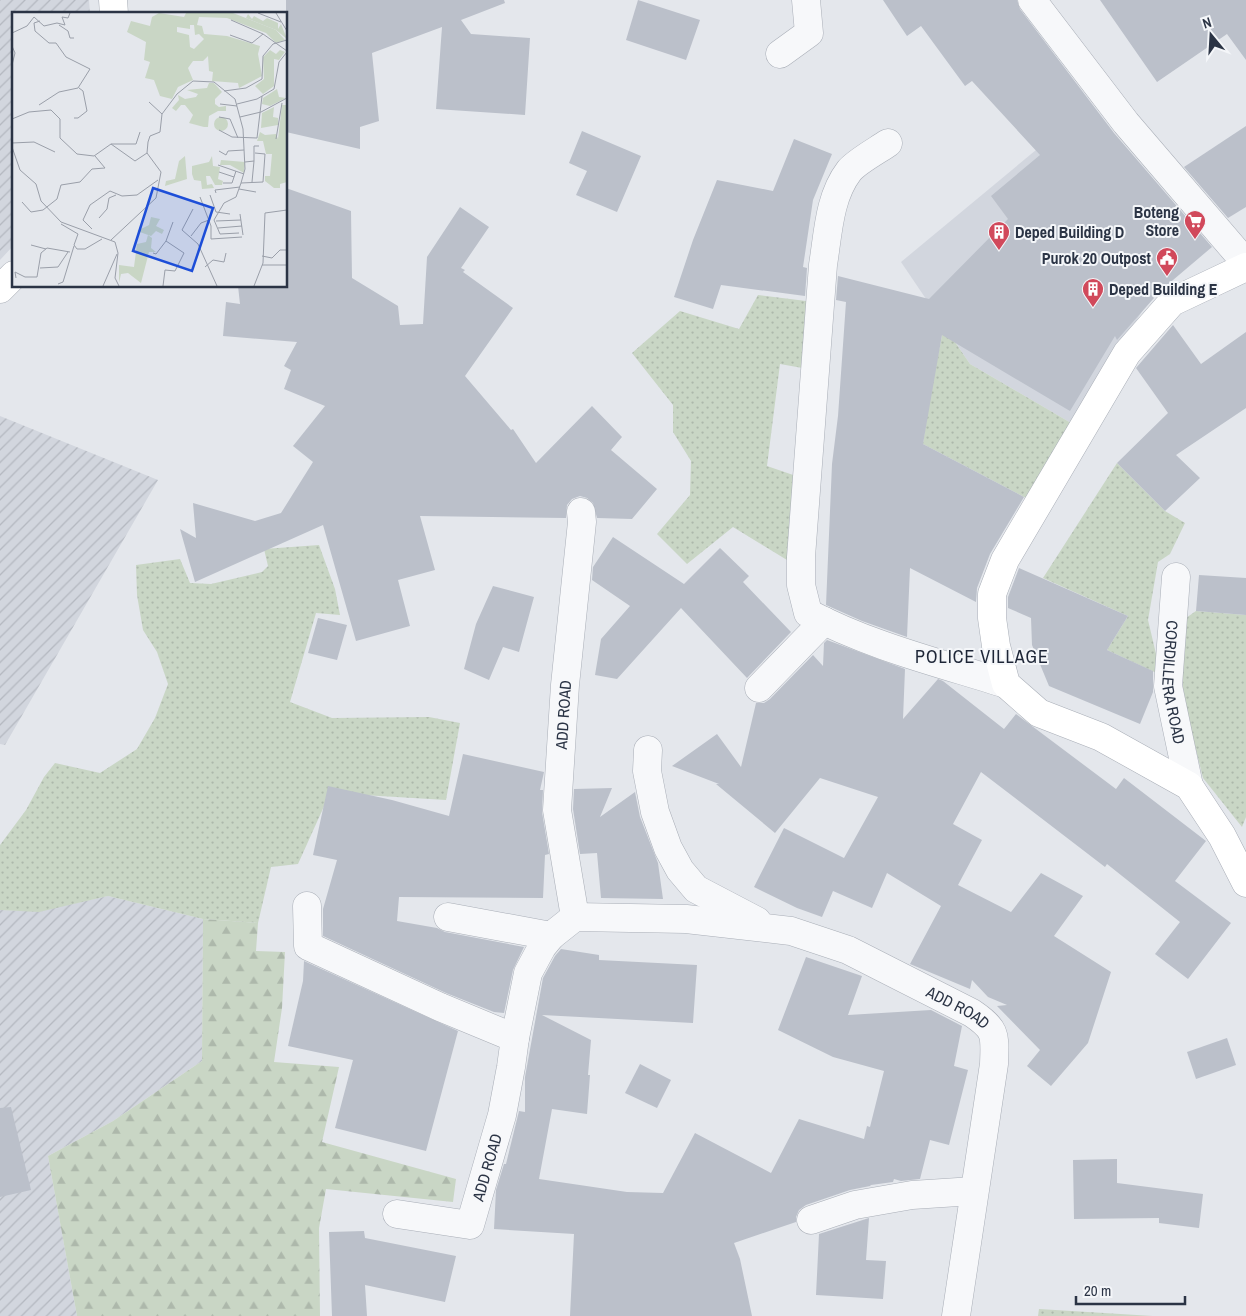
<svg xmlns="http://www.w3.org/2000/svg" width="1246" height="1316" viewBox="0 0 1246 1316" font-family="'Archivo Narrow',sans-serif">
  <defs>
    <pattern id="industrial-furrows" width="10" height="10" patternUnits="userSpaceOnUse" patternTransform="scale(1.25)"><rect width="10" height="10" fill="#d2d6de"/><path d="M-1 1l2-2M0 10L10 0M9 11l2-2" fill="none" stroke="#b4b8c0"/></pattern>
    <pattern id="grass-dots" width="8" height="8" patternUnits="userSpaceOnUse" patternTransform="scale(1.25)"><rect width="8" height="8" fill="#c9d6c5"/><path d="M2 2h.1M6 6h.1" fill="none" stroke="#adb8ab" stroke-width="1.8" stroke-linecap="round"/></pattern>
    <pattern id="forest-firs" width="22" height="20" patternUnits="userSpaceOnUse" patternTransform="scale(1.25)"><rect width="22" height="20" fill="#c9d6c5"/><path d="M5 1l3.5 6h-7zM16 11l3.5 6h-7z" fill="#adb8ab"/></pattern>
  </defs>
  <rect width="100%" height="100%" fill="#e4e7ec"/>
  <!-- built -->
  <polygon fill="#d2d6de" points="1036,150 1089,209 1150,299 1071,423 970,364 901,262"/>
  <!-- industrial -->
  <g fill="url(#industrial-furrows)">
    <polygon points="0,0 89,0 90,14 14,14 14,245 0,260"/>
    <polygon points="0,416 158,480 5,745 0,744"/>
    <polygon points="108,896 203,919 202,1061 113,1121 48,1156 77,1316 0,1316 0,910 39,911"/>
  </g>
  <!-- grass -->
  <g fill="url(#grass-dots)">
    <polygon points="758,295 814,302 808,369 780,364 767,466 799,477 787,560 733,527 687,564 657,534 690,495 691,461 673,432 673,405 632,353 680,311 739,329"/>
    <polygon points="944,326 970,364 1071,423 1026,498 923,444 930,394"/>
    <polygon points="1117,463 1165,511 1185,523 1170,554 1158,562 1148,620 1161,675 1107,650 1128,616 1043,578"/>
    <polygon points="319,545 335,589 340,615 316,613 290,702 332,718 429,717 460,723 446,800 330,793 298,864 271,867 258,923 203,919 108,896 39,912 0,910 0,845 26,810 44,777 55,763 100,773 137,749 155,718 168,684 157,652 143,630 137,595 136,565 180,559 190,583 211,584 262,572 268,566 264,549"/>
    <polygon points="1196,611 1246,615 1246,817 1242,827 1203,778 1184,702 1182,675 1183,620"/>
    <polygon points="1039,1309 1153,1316 1038,1316"/>
  </g>
  <!-- forest -->
  <polygon fill="url(#forest-firs)" points="203,919 258,923 256,951 285,952 282,1008 274,1062 339,1067 322,1142 456,1179 453,1202 326,1189 319,1228 320,1316 77,1316 48,1156 113,1121 202,1061"/>
  <!-- building -->
  <g fill="#bbc0ca">
    <polygon points="286,0 504,0 505,3 461,20 471,34 530,38 525,115 436,109 442,27 372,53 379,121 360,127 360,149 286,132"/>
    <polygon points="638,0 700,20 686,60 626,40"/>
    <polygon points="883,0 1017,0 1020,9 1114,133 1212,247 1153,297 1154,298 1117,340 1115,336 1070,411 942,335 923,444 1024,497 990,554 977,588 976,602 910,568 907,637 862,621 826,605 832,464 838,416 846,302 836,300 838,276 929,299 1008,219 991,196 1040,155 972,81 965,86 921,26 907,36"/>
    <polygon points="1100,0 1246,0 1246,60 1227,34 1157,82"/>
    <polygon points="1246,126 1246,207 1228,218 1184,167"/>
    <polygon points="582,131 641,156 617,212 576,195 587,171 569,163"/>
    <polygon points="794,139 832,154 813,200 803,267 807,268 805,296 721,285 713,309 674,297 693,240 717,180 773,191"/>
    <polygon points="286,188 351,211 352,278 398,306 400,325 423,324 427,257 460,207 489,227 461,268 465,270 463,272 513,308 465,376 511,430 513,429 536,463 592,406 622,437 611,450 657,489 632,519 597,518 593,503 587,498 580,496 572,499 567,505 566,518 420,516 435,570 398,580 410,626 356,641 323,525 195,582 180,529 196,538 193,503 255,521 281,513 313,462 293,446 325,406 284,389 291,370 284,366 297,342 223,336 226,302 240,304 238,286 286,286"/>
    <polygon points="1173,325 1201,364 1246,332 1246,408 1176,455 1200,478 1165,511 1117,463 1168,413 1136,368"/>
    <polygon points="613,537 684,584 720,548 749,576 743,582 791,632 747,678 681,608 617,679 595,675 601,639 630,606 592,580 593,567"/>
    <polygon points="1019,568 1128,616 1107,650 1153,671 1153,692 1140,724 1049,686 1032,645 1031,618 1008,608 1008,597"/>
    <polygon points="1199,575 1246,578 1246,615 1196,611"/>
    <polygon points="493,586 534,597 519,652 503,647 489,680 464,669 476,624"/>
    <polygon points="318,618 347,625 337,660 308,653"/>
    <polygon points="827,640 905,669 903,719 938,679 943,681 1004,729 1016,714 1116,789 1124,778 1206,841 1175,881 1231,923 1188,979 1155,954 1180,922 1107,864 1105,867 981,772 953,824 982,840 958,885 1011,912 1041,873 1083,896 1054,936 1111,972 1088,1043 1051,1086 1027,1066 1040,1050 997,1006 1007,1005 988,997 972,980 970,989 910,964 941,906 887,873 872,908 833,891 822,917 797,908 754,887 784,828 844,858 878,797 820,778 775,833 716,784 719,784 672,766 717,734 741,767 756,703 764,703 770,699 813,655 823,666 824,643"/>
    <polygon points="463,754 544,772 540,790 543,790 542,812 549,854 545,855 543,898 399,897 397,921 437,928 445,932 524,947 513,970 504,1013 494,1012 446,993 323,936 323,909 337,860 313,855 328,786 392,800 449,816"/>
    <polygon points="612,788 600,817 635,792 640,817 658,863 663,899 601,898 597,853 580,854 573,809 574,789"/>
    <polygon points="561,949 599,955 599,960 697,965 693,1023 542,1015 591,1040 588,1075 590,1075 587,1114 552,1109 539,1179 627,1192 663,1193 695,1133 771,1173 799,1119 864,1139 867,1126 870,1127 884,1071 833,1057 778,1030 806,957 862,976 848,1015 931,1010 962,1026 954,1066 968,1070 949,1145 930,1140 920,1179 901,1181 894,1179 893,1182 871,1185 870,1186 850,1190 806,1205 799,1210 796,1217 796,1222 734,1243 740,1259 752,1316 570,1316 574,1234 494,1229 496,1190 504,1164 506,1164 519,1111 525,1112 525,1077 543,978 555,956"/>
    <polygon points="304,961 458,1031 426,1151 335,1128 353,1060 288,1046 303,981"/>
    <polygon points="1227,1038 1236,1065 1196,1079 1187,1052"/>
    <polygon points="640,1064 671,1080 657,1108 625,1093"/>
    <polygon points="11,1107 31,1190 0,1197 0,1108"/>
    <polygon points="1117,1159 1117,1183 1203,1194 1199,1228 1159,1223 1159,1218 1074,1219 1073,1160"/>
    <polygon points="869,1218 866,1260 886,1261 883,1299 816,1295 819,1234"/>
    <polygon points="364,1231 365,1238 456,1256 445,1302 365,1285 367,1316 332,1316 329,1232"/>
  </g>
  <g fill="none" stroke-linecap="round" stroke-linejoin="round">
    <!-- street casing -->
    <g stroke="#a9aeb7" stroke-width="29">
      <g id="street">
        <polyline points="1032,0 1126,123 1246,263"/>
        <polyline points="780,54 809,33 806,0"/>
        <path d="M888,143C878,150 856,162 849,171C829,197 828,234 823,265L801,557V585L808,613C870,646 940,663 1006,684"/>
        <path id="s1" d="M1176,577L1168,686L1189,786"/>
        <polyline points="759,688 824,621"/>
        <polyline points="648,750 647,771 655,812 668,848 680,870 696,889 757,921"/>
        <polyline points="307,906 308,946 440,1007 515,1038"/>
        <polyline points="448,917 551,936"/>
        <path id="s2" d="M575,917L557,810L565,685L582,522L581,512"/>
        <path id="s3" d="M397,1214L470,1225L502,1115L511,1067L515,1038L528,973L542,947L551,936L575,917L686,919L791,931L848,950L972,1013C997,1030 995,1035 994,1064L956,1316"/>
        <polyline points="811,1220 855,1205 912,1195 974,1191"/>
      </g>
    </g>
    <!-- secondary casing -->
    <g stroke="#a9aeb7" stroke-width="29">
      <g id="secondary">
        <polyline points="113,0 114,14"/>
        <polyline points="1246,267 1172,302 1127,353 1005,560 992,594 992,618 996,646 1006,684 1039,713 1101,737 1189,786 1222,836 1246,883"/>
        <polyline points="0,289 14,275"/>
      </g>
    </g>
    <!-- street -->
    <use href="#street" stroke="#f7f8fa" stroke-width="28"/>
    <!-- secondary -->
    <use href="#secondary" stroke="#fff" stroke-width="28"/>
  </g>
  <!-- icons -->
  <defs>
    <g id="supermarket-pin" transform="scale(1.125)"><path d="M0 17L-7.5 6A9.5 9.5 0 1 1 7.5 6Z" fill="#d1495b" stroke="#f4f6f9"/><path d="M-6-5.5h2.5l.6 2H6L4.5 2H-2.5L-4.4-4H-6ZM-1.5 3.2a1.3 1.3 0 1 0 .1 0ZM3 3.2a1.3 1.3 0 1 0 .1 0Z" fill="#fff"/></g>
    <g id="building-pin" transform="scale(1.125)"><path d="M0 17L-7.5 6A9.5 9.5 0 1 1 7.5 6Z" fill="#d1495b" stroke="#f4f6f9"/><path d="M-4-6H4V6H1V3H-1V6H-4ZM-2.5-4.3h1.7v1.8h-1.7ZM.8-4.3h1.7v1.8H.8ZM-2.5-1h1.7V.8h-1.7ZM.8-1h1.7V.8H.8Z" fill="#fff"/></g>
    <g id="civic-pin" transform="scale(1.125)"><path d="M0 17L-7.5 6A9.5 9.5 0 1 1 7.5 6Z" fill="#d1495b" stroke="#f4f6f9"/><path d="M-.6-6.5H3V-4.5H.6V-3L4-1V1h2V6H-6V1h2V-1L-.6-3ZM-1.2 2.5V6h2.4V2.5Z" fill="#fff"/></g>
  </defs>
  <g fill-rule="evenodd">
    <use href="#supermarket-pin" x="1195" y="221"/>
    <use href="#building-pin" x="999" y="232"/>
    <use href="#civic-pin" x="1167" y="258"/>
    <use href="#building-pin" x="1093" y="289"/>
  </g>
  <g text-anchor="middle" dominant-baseline="central" stroke-width="4" stroke-linejoin="round" paint-order="stroke">
    <!-- poi labels -->
    <g font-size="16" font-weight="bold" fill="#2b3445" stroke="#f4f6f9" text-anchor="end">
      <text x="1179" y="212">Boteng<tspan x="1179" dy="18">Store</tspan></text>
      <text x="1015" y="232" text-anchor="start">Deped Building D</text>
      <text x="1151" y="258">Purok 20 Outpost</text>
      <text x="1109" y="289" text-anchor="start">Deped Building E</text>
    </g>
    <!-- street labels -->
    <g font-size="16" fill="#2b3445" stroke="#f4f6f9">
      <text stroke="none"><textPath href="#s1" startOffset="106">CORDILLERA ROAD</textPath></text>
      <text stroke="none"><textPath href="#s2" startOffset="204">ADD ROAD</textPath></text>
      <text stroke="none"><textPath href="#s3" startOffset="808">ADD ROAD</textPath></text>
      <text stroke="none"><textPath href="#s3" startOffset="134">ADD ROAD</textPath></text>
    </g>
    <!-- neighbourhood labels -->
    <g font-size="18" letter-spacing="1" fill="#1d2536" stroke="#f4f6f9">
      <text x="982" y="656">POLICE VILLAGE</text>
    </g>
  </g>
  <!-- overview -->
  <g transform="translate(12 12)">
    <rect width="275" height="275" fill="#e4e7ec"/>
    <path d="M236,2L240,7L242,4L251,9L255,6L266,11V17L269,12L275,27L264,18L234,6ZM202 112a7 7 0 1 1 14 0a7 7 0 1 1-14 0ZM173,144L175,167L153,174L154,169L163,167L167,149ZM200,144L201,154L208,155L206,167L211,169L210,173H203L198,164H194L195,173L200,172L202,176L190,177L189,169L182,168L180,162V154L197,150ZM209,148L233,150L232,161L218,153H208ZM139,205L148,207L144,214L152,218L150,222L144,219L139,224L125,219L137,213Z" fill="#c9d6c5"/>
    <path d="M147,1L172,5L174,1H221L264,18L273,28L264,31L254,21L215,6L187,5L185,13L190,14L192,22L215,24L248,34L246,42L250,64L227,76L226,71L200,69L201,60L197,59L196,44L191,49H181L176,56L181,68L166,75L160,87L148,84L142,68L133,66L138,50L132,48L134,30L115,20L119,9L138,14L140,5ZM178,13H182L183,23L187,22L192,27L182,37L178,35L177,23L165,20V15L178,17ZM258,38L264,42L268,38L273,40L267,48L262,47V74L251,82L243,74L252,67L251,45ZM197,71H202L210,80L203,87V92L207,95L214,94V99H206L197,104L196,115H192L177,111L181,103L173,93H169L164,99L160,96L167,88L166,83L173,87L184,85L186,82L175,78L195,76ZM265,77L267,85L274,86L258,94L250,92L251,86ZM270,93H275V170L268,172V176H262L253,169V164H258L260,142H254L251,129H245L248,120L253,123L264,122L266,127ZM262,95L261,105L266,106V113L249,116L250,101ZM136,223L140,226L139,236L144,240H137L129,271L116,261L109,262L107,271V253L122,255L125,232L134,230Z" fill="#c9d6c5" fill-rule="evenodd"/>
    <path fill="none" stroke="#9a9fa9" stroke-width="1" d="M246,1L269,10M264,1L275,19M219,8L251,22L275,39M47,13L56,19L58,26H62M0,21L15,14L22,5L32,14L45,11L53,13L50,5L56,6L58,1M218,23L240,31L251,22M0,34L3,41L0,53M212,79L234,76L250,67L251,44L261,32L275,28M137,90L150,102M208,92L225,94M225,92L245,87L262,77L267,50L275,40M27,93L47,80L66,76L78,57L54,45L44,31H37L23,19L22,11L28,9M207,105L218,107L226,126M228,105L249,100L275,86M62,106H66L75,99L71,79L67,76M0,107L17,100L39,98L48,107V126L65,142L82,144L99,132L123,149L135,141M207,118L220,125L245,126L250,84M264,127L270,91M0,131L22,130L43,140M99,132H124L128,120M0,135L8,158L24,172L29,189L49,210L103,230L106,241L103,266L107,274M207,139L214,143L216,139L232,138M233,150L242,149V134H247M206,153L232,162M207,160L222,165M240,170L242,149M211,171H220L224,159M229,171L251,170L253,142L243,141M227,177L244,180M204,181L203,178L228,175M198,183L204,200L218,202M188,185L199,214V227L230,225M10,190L19,200L31,198L45,187L49,173L68,170L80,157L93,156L83,144M181,197L170,218L186,232L205,274M228,202L231,223M87,206L95,197L97,186L104,183M202,208L208,222L227,221M204,209L229,208M49,212L66,222L62,233L65,237H73L90,227M206,216L230,214M80,217L71,208L78,193L98,179L110,184L125,183L146,168M179,224L189,211L197,208M99,228L144,186L149,160L135,141L136,130L138,124L148,120L150,102L165,82L181,69L202,70L223,87L231,117L233,157L229,171L224,185L212,191L202,208M154,229L161,210M19,233L34,237M141,241L144,242L154,229L172,241L163,259L153,258L151,274M250,244L260,246L268,238H275M250,253H275M193,255L201,248L212,250L214,241M28,256L46,255L56,240M4,266L3,260L13,265H25L29,241L35,236L58,240M46,272L51,270L62,234M91,274L105,242M242,274L251,251L253,201L275,198"/>
    <path fill="#1d4ed8" fill-opacity="0.15" stroke="#1d4ed8" stroke-width="2.5" d="M141,176L201,196L180,259L121,239Z"/>
    <rect width="275" height="275" fill="none" stroke="#2b3445" stroke-width="2.5"/>
  </g>
  <!-- north arrow -->
  <g transform="translate(1211 35) rotate(342)" stroke="#f4f6f9" stroke-width="4" paint-order="stroke">
  <path d="M0-4L9 19L0 12L-9 19Z" fill="#2b3445"/>
  <text y="-8" font-size="14" font-weight="bold" text-anchor="middle" fill="#2b3445">N</text>
  </g>
  <!-- scale -->
  <path d="M1076 1296v8h109v-8" fill="none" stroke="#2b3445" stroke-width="2.5"/>
  <text x="1084" y="1296" font-size="15" fill="#2b3445" stroke="#f4f6f9" stroke-width="4" paint-order="stroke">20 m</text>
</svg>
